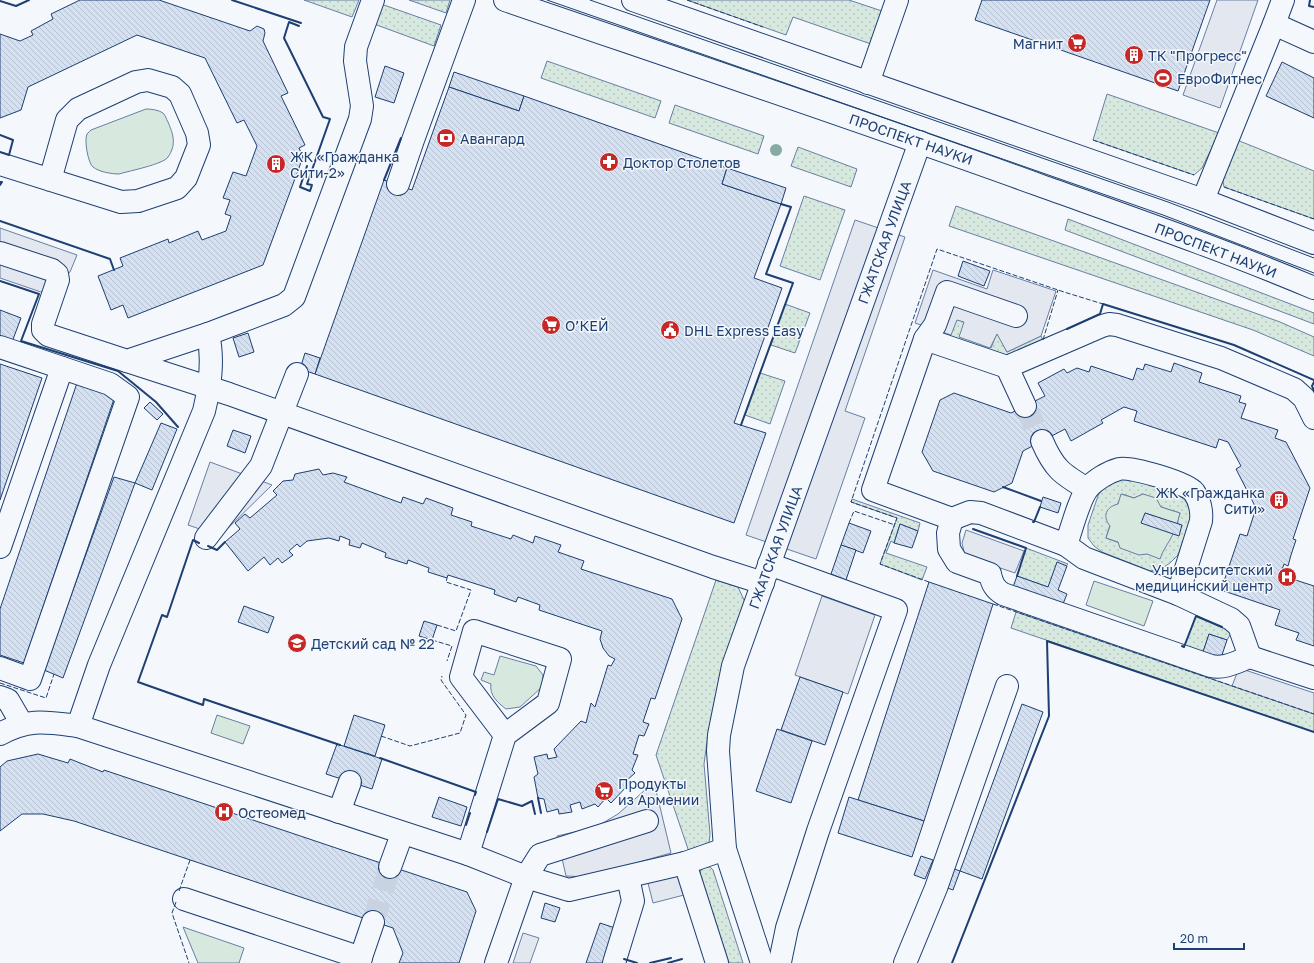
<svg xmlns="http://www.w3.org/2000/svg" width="1314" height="963" viewBox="0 0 1314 963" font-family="'Golos Text',sans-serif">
  <defs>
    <pattern id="grass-dots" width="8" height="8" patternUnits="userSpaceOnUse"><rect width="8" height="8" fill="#d7e8df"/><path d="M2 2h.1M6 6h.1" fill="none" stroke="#b8c8c3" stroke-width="1.8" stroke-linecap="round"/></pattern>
    <pattern id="building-back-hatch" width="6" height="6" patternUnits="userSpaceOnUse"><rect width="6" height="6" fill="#d5e0f0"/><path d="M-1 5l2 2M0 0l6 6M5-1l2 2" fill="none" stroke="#b6c1d1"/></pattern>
  </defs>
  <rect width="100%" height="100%" fill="#f4f7fb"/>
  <!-- grass -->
  <g fill="url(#grass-dots)" stroke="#687fa3" fill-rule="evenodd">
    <polygon points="304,0 359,0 352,17"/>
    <polygon points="409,0 450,0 446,13"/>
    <polygon points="687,0 849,0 882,11 871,44 793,17 786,35"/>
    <polygon points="381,4 441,25 434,46 374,24"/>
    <polygon points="547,61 661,101 655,118 541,78"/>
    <polygon points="1107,94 1219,133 1202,168 1194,175 1093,140"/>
    <polygon points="675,105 764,136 758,154 669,123"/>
    <polygon points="1237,140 1314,171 1314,219 1224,187 1222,176"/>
    <polygon points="798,147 857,169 851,187 791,166"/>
    <polygon points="804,196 845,210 820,280 780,266"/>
    <polygon points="956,206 1280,322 1314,337 1314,356 1253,330 949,226"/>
    <polygon points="1068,219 1314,313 1314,324 1065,230"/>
    <polygon points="785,304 810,313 795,353 771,345"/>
    <polygon points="957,319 964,322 991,348 997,333 1007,352 1041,336 1043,340 1009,356 948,340"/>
    <polygon points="760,373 785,381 770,424 745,415"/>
    <path d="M1121,479C1135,479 1163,488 1176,494C1183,497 1187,502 1192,508V516L1178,555L1170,563L1161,569L1150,571L1102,552L1094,546L1088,538V525L1100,490ZM1122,494L1134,498L1143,494L1161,507L1180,513L1177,523L1145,513L1160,558L1106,538L1110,525L1113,506L1118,504Z"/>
    <polygon points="852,499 920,523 918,531 900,524 894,543 891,541 886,553 927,567 922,580 880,564 897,518 851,502"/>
    <polygon points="1026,548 1068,564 1048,587 1017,576"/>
    <polygon points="716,580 738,587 745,602 722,673 707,742 704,764 710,834 709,843 689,852 656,755"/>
    <polygon points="1016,612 1314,714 1314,732 1011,628"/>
    <polygon points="1196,616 1232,632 1227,640 1209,634 1203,652 1184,647"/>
    <polygon points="705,867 710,867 713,870 743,963 729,963 702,885 700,872 702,868"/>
  </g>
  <!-- park -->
  <g fill="#d7e8df" stroke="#687fa3">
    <path d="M146,109C151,109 159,110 163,113C166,116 166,119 168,122C173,134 177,144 168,157C164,164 129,171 119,174C112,174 99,172 93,167C88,163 84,140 87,134C88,133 90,131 91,130Z"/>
    <path d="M1121,494L1134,498L1143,494L1156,498L1161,507L1180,513L1177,524L1145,513L1173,534C1169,543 1163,549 1160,559L1147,554L1139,555L1120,548L1118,542L1106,538L1110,526C1102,516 1106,507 1118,504Z"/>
    <polygon points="1094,581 1153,601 1144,626 1086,605"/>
    <path d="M500,656L536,666L543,675L542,687L520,707L506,709C498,703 489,695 491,684L481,680L484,672L494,675Z"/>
    <polygon points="217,715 250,726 243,744 211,733"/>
    <polygon points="183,927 244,948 239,963 198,963"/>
  </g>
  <!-- parking -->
  <g fill="#e3e8f0" stroke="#687fa3">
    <polygon points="1217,0 1258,0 1220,108 1183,95"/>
    <polygon points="855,220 905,237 845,411 865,418 816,559 746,535"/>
    <polygon points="0,228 77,255 70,272 41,292 0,278"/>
    <polygon points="933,270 987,289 993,270 1056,291 1041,336 1007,352 997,334 990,348 959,337 964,322 957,320 951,335 915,323"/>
    <polygon points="210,462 272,485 220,536 188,525"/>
    <polygon points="966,530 1024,551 1015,573 965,556 962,543"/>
    <polygon points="822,596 875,615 848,694 795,675"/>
    <polygon points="1239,668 1314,693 1314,714 1232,686"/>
    <polygon points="654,782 671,853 586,877 566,876 557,836 596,827 618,814"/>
    <polygon points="678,875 684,895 653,903 648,883"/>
    <polygon points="523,933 539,938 530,963 513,963"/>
  </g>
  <!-- building -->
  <g fill="url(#building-back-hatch)" stroke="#1d3f73">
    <polygon points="80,0 159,0 250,31 257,26 264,29 265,33 263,41 288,93 281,96 305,145 299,148 303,157 263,265 128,318 123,305 111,310 98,276 123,266 120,258 168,239 169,243 198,231 202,240 226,231 231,216 225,214 230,200 223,198 233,172 246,176 257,146 244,120 237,123 205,58 137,35 28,87 21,110 0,118 0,34 20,41 33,35 31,31 53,19 51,14"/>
    <polygon points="982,0 1210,0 1178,91 975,20"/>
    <polygon points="1282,62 1314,78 1314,118 1266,96"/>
    <polygon points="385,66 404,73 394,103 375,97"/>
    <polygon points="454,72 524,96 519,111 449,87"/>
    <polygon points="449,87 519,111 524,96 727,168 722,184 781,204 754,278 782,288 734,423 766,433 734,523 315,374 384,180 412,190"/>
    <polygon points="727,168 786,188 781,204 722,184"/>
    <polygon points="963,261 990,271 984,286 958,276"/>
    <polygon points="0,310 21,318 12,342 0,337"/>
    <polygon points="248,333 254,352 239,357 233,338"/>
    <polygon points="305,353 320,358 315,374 300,369"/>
    <polygon points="1174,363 1202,373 1199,382 1241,396 1239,402 1246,404 1241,418 1278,430 1275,438 1286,442 1310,488 1293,539 1296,540 1291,555 1288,566 1284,564 1280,575 1314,586 1314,646 1296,640 1299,633 1275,625 1280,610 1221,590 1240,534 1247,536 1256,508 1236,469 1241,466 1228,442 1219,439 1216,448 1134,421 1137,411 1124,407 1101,420 1103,423 1071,441 1065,429 1023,451 1012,483 994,492 933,471 922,452 940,400 954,393 1011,413 1045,396 1038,383 1064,369 1067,373 1077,368 1089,372 1091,366 1133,380 1137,368 1143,370 1145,364 1171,372"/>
    <polygon points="0,364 42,378 0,500"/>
    <polygon points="77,383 115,396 24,663 0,655 0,609"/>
    <polygon points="150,402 163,414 157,420 144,408"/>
    <polygon points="161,423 177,429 152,490 135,483"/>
    <polygon points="233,430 251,436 245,453 227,446"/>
    <polygon points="319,469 323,475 333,473 347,477 344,482 401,503 403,497 423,504 426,498 453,508 451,515 472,522 471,526 511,539 513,535 533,543 535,536 561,545 558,552 584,561 581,569 672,599 682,619 655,699 651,698 643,722 649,724 644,736 639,735 633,754 638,755 632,770 635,773 626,781 629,784 611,803 606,798 598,807 595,804 582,809 580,802 570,805 572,812 559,814 558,809 547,812 544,799 538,798 534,777 538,774 534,757 547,754 548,759 557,757 554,749 581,721 586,723 591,703 595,707 608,665 611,666 615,659 609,656 603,648 600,639 602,631 539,610 540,605 518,597 516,602 494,594 495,590 448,575 447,578 428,572 429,568 408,560 407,564 385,557 386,553 362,543 360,548 349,545 350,540 340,536 339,541 329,538 307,541 300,547 297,544 289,551 293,555 282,563 278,558 270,565 264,557 248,571 225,542 240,529 235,523 245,514 250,518 277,495 273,491 283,481 293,480 295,474"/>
    <polygon points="114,477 135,483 63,678 44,670"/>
    <polygon points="1043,497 1061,503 1058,513 1040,507"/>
    <polygon points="1145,513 1182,525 1179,536 1141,523"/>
    <polygon points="849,523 871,531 863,553 841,545"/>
    <polygon points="900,524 918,531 912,548 894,543"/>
    <polygon points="841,545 856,550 846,580 831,574"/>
    <polygon points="1057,562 1067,566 1058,590 1067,594 1063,604 1013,587 1017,576 1048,587"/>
    <polygon points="929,582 993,604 924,821 858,800"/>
    <polygon points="244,606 274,617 268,633 238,622"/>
    <polygon points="424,621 437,625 432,640 419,636"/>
    <polygon points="1209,634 1227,640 1221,658 1203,652"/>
    <polygon points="800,677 843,692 825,745 781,730"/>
    <polygon points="1022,704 1043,712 982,879 960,871"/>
    <polygon points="354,715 385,725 375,756 344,746"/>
    <polygon points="777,729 812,741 791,803 756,791"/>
    <polygon points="337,744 382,759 372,789 326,774"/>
    <polygon points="38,754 68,763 70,759 103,772 104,770 467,892 476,911 459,963 399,963 403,953 393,928 74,821 43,814 22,814 0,831 0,767 7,761"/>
    <polygon points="439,797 467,807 461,826 432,817"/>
    <polygon points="849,797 924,821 912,857 838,833"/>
    <polygon points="921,856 933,860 925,879 914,875"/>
    <polygon points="949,867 960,871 953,890 942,886"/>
    <polygon points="545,903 560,908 555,922 541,918"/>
    <polygon points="600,923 618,929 607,963 586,963"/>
  </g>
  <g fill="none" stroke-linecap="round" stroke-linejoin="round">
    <!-- minor-tunnel -->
    <g stroke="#c9d2e0" stroke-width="22" stroke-dasharray="22 11" stroke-linecap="butt">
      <polyline points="1025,406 1042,441"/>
      <polyline points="373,922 390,867"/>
    </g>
    <!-- minor casing -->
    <g stroke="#1d3f73" stroke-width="24">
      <g id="minor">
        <polyline points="1274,24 1283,0"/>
        <polyline points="868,83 897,0"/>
        <polyline points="0,164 121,202 138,201 177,188 186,178 199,145 197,133 180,94 172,87 148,80 136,82 78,109 67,120 50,180"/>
        <polyline points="398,184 413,140 464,0"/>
        <polyline points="1203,200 1274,24 1314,42"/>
        <polyline points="0,253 52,270 57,274 58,280 43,324 43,330 48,335 127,361 208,334 284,305 294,297 360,119 362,106 355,61 356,47 373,0"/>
        <path d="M208,334C214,360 210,386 204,411L99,665L78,726L468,854L526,877L569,890L685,863L725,849"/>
        <polyline points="925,339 935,325 947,292 1016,316"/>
        <polyline points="0,347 110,384 128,397 30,679 0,668"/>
        <polyline points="127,361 229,394 713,567 763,583"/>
        <polyline points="1007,367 1025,406"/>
        <path d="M1314,418L1304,398L1294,389L1221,358L1117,325L1109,324L1102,326L1007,367L925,339L873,490L952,519L948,533L949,549L957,562L990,574C992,584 995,589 1003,594L1211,666C1225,669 1236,662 1250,657L1314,678"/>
        <path d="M1042,441C1054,469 1062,474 1087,489"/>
        <polyline points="952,519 970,512 981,513 1066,545 1084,558 1178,594 1231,619 1239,626 1250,657"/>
        <polyline points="206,538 261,466 297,374"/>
        <path d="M1066,545C1071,531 1079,499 1088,488C1095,480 1108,472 1119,469C1131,466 1187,483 1194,492C1200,501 1202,511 1201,521L1178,594"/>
        <polyline points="0,547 62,368"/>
        <polyline points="769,564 896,610 818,831 787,928 780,962"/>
        <polyline points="0,697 8,700 22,724"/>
        <path d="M0,734C29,718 46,722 78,726"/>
        <polyline points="339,812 350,782"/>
        <polyline points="468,854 505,735 548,703 560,659 474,631 461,677 505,735"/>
        <polyline points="685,863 717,963"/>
        <polyline points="390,867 402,834"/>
        <polyline points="184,899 361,958"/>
        <polyline points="359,963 373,922"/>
        <polyline points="496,963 526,877 540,855 647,821"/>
        <polyline points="614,963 633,901 628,877"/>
        <polyline points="762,963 725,849 718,751 719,735 733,666 920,142"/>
        <polyline points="905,963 936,888 1007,686"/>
      </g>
    </g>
    <!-- major casing -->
    <g stroke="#1d3f73" stroke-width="24">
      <g id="major">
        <path d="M505,0C683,61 862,121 1039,185C1131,218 1224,250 1314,288"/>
        <polyline points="633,0 1203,200 1314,243"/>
      </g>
    </g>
    <!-- minor -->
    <use href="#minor" stroke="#f4f7fb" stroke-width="22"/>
    <!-- major -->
    <use href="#major" stroke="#f4f7fb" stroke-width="22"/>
    <!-- tram -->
    <g stroke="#1d3f73" stroke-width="1">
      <polyline points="547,0 1163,215 1314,273"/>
      <polyline points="590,0 1168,202 1314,258"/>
    </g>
    <!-- fence -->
    <g stroke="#1d3f73" stroke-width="1" stroke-dasharray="5 2" stroke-linecap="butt">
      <polyline points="687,0 763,27"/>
      <polyline points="1093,140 1194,175"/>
      <polyline points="1224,187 1314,219"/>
      <polyline points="1043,340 1058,290"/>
      <polyline points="849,523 854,511 895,525"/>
      <polyline points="929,582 880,564 897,518 851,502 937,249 1064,292 1103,304"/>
      <polyline points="993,604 1314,714"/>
      <polyline points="437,625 456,631 471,590 446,582 447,578"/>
      <polyline points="432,640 452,646 447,661"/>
      <polyline points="0,683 46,698 54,674"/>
      <polyline points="381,736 410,746 460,733 466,715 441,680 442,676"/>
      <polyline points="179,891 190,860"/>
      <polyline points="176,902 172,913 189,963"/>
    </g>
    <!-- wall -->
    <g stroke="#1d3f73" stroke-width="2">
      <polyline points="232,0 301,23"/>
      <polyline points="1310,0 1309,6 1314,7"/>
      <polyline points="0,1 16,6 29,0"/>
      <polyline points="299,26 289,22 284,38 323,117 330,119 307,184 312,185 310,191 300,187 307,166"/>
      <polyline points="0,135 13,140 9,155 0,152"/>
      <polyline points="384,180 401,138"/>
      <polyline points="0,182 2,182 0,185"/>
      <polyline points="0,221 110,259 114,270"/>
      <polyline points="0,281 39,294 21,341 118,371 156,402 178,427"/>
      <polyline points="1067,329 1100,314 1103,304 1234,345 1314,380"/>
      <polyline points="1314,382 1312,386 1314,391"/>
      <polyline points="741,425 793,283 766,274 791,207 781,204"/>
      <polyline points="1003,487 1041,501"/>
      <polyline points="1033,522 1034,522 1040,507"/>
      <polyline points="973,529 1026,548 1017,576"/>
      <polyline points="199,543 193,540 167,617 162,615 138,682 203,705 204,699 340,745"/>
      <polyline points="208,546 217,550 225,542"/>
      <polyline points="1182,646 1184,647 1196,616 1222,627"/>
      <polyline points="380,758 476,792 475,795"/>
      <polyline points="538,798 541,813"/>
      <polyline points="466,825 470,813"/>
      <polyline points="487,832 498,799 522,806 532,801 535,814"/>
      <polyline points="624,959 637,963"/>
      <polyline points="650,963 671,958"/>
      <polyline points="668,963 682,959"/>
      <polyline points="952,963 1049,716 1047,641 1314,732"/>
    </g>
  </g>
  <!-- trees -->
  <circle fill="#86aba6" cx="776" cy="150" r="6"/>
  <!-- icons -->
  <defs>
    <g id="supermarket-disc" transform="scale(1)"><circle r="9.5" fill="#c62828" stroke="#f4f7fb"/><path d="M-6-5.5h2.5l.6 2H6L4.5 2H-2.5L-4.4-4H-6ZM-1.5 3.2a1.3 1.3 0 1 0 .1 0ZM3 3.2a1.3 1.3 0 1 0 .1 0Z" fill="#fff"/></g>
    <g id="building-disc" transform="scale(1)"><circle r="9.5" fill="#c62828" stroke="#f4f7fb"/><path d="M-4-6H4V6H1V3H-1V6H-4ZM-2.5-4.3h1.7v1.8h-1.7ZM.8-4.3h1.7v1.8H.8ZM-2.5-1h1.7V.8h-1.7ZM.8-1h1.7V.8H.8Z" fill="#fff"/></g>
    <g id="stadium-disc" transform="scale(1)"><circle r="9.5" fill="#c62828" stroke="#f4f7fb"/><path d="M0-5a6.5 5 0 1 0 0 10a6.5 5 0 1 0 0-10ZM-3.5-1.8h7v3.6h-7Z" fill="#fff"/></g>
    <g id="bank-disc" transform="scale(1)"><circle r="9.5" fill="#c62828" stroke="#f4f7fb"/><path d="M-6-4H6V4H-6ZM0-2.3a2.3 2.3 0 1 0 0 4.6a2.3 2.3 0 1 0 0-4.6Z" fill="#fff"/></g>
    <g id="pharmacy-disc" transform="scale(1)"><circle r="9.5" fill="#c62828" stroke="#f4f7fb"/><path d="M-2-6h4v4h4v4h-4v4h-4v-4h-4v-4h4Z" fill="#fff"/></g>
    <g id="civic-disc" transform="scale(1)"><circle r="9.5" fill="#c62828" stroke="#f4f7fb"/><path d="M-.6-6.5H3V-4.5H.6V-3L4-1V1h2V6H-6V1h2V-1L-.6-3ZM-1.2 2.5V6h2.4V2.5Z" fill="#fff"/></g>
    <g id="hospital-disc" transform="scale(1)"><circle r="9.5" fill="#c62828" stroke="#f4f7fb"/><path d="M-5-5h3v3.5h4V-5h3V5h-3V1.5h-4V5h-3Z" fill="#fff"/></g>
    <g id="school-disc" transform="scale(1)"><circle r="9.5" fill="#c62828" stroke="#f4f7fb"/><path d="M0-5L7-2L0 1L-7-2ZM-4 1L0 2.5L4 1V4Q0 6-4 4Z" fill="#fff"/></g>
  </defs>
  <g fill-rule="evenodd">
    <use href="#supermarket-disc" x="1077" y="43"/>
    <use href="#building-disc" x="1134" y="55"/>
    <use href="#stadium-disc" x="1163" y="78"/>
    <use href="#bank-disc" x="446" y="138"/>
    <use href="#pharmacy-disc" x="609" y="162"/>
    <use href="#building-disc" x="276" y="164"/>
    <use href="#supermarket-disc" x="551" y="325"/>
    <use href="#civic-disc" x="670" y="330"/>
    <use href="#building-disc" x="1279" y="500"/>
    <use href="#hospital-disc" x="1287" y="577"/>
    <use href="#school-disc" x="297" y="643"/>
    <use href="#supermarket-disc" x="604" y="791"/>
    <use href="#hospital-disc" x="224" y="812"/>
  </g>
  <g text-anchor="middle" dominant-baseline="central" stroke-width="3" stroke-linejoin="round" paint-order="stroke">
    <!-- poi labels -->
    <g font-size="14" fill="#1d3f73" stroke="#f4f7fb" text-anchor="start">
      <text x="1063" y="43" text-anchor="end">Магнит</text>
      <text x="1148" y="55">ТК "Прогресс"</text>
      <text x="1177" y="78">ЕвроФитнес</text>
      <text x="460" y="138">Авангард</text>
      <text x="290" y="156">ЖК «Гражданка<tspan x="290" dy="16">Сити-2»</tspan></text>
      <text x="623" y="162">Доктор Столетов</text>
      <text x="565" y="325">О’КЕЙ</text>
      <text x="684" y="330">DHL Express Easy</text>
      <text x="1265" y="492" text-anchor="end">ЖК «Гражданка<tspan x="1265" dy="16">Сити»</tspan></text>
      <text x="1273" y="569" text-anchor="end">Университетский<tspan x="1273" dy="16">медицинский центр</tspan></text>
      <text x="311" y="643">Детский сад № 22</text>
      <text x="618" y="783">Продукты<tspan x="618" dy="16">из Армении</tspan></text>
      <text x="238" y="812">Остеомед</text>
    </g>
    <!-- street labels -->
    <g font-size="14" fill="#1d3f73" stroke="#f4f7fb">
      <text transform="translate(911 139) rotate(19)">ПРОСПЕКТ НАУКИ</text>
      <text transform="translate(884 242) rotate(-70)">ГЖАТСКАЯ УЛИЦА</text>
      <text transform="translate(1216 250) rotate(21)">ПРОСПЕКТ НАУКИ</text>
      <text transform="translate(775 547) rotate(-70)">ГЖАТСКАЯ УЛИЦА</text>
    </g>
  </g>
  <!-- scale -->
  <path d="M1174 943v6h70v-6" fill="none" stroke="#1d3f73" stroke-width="2"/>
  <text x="1180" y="943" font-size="12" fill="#1d3f73" stroke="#f4f7fb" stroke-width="3" paint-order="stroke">20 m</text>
</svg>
